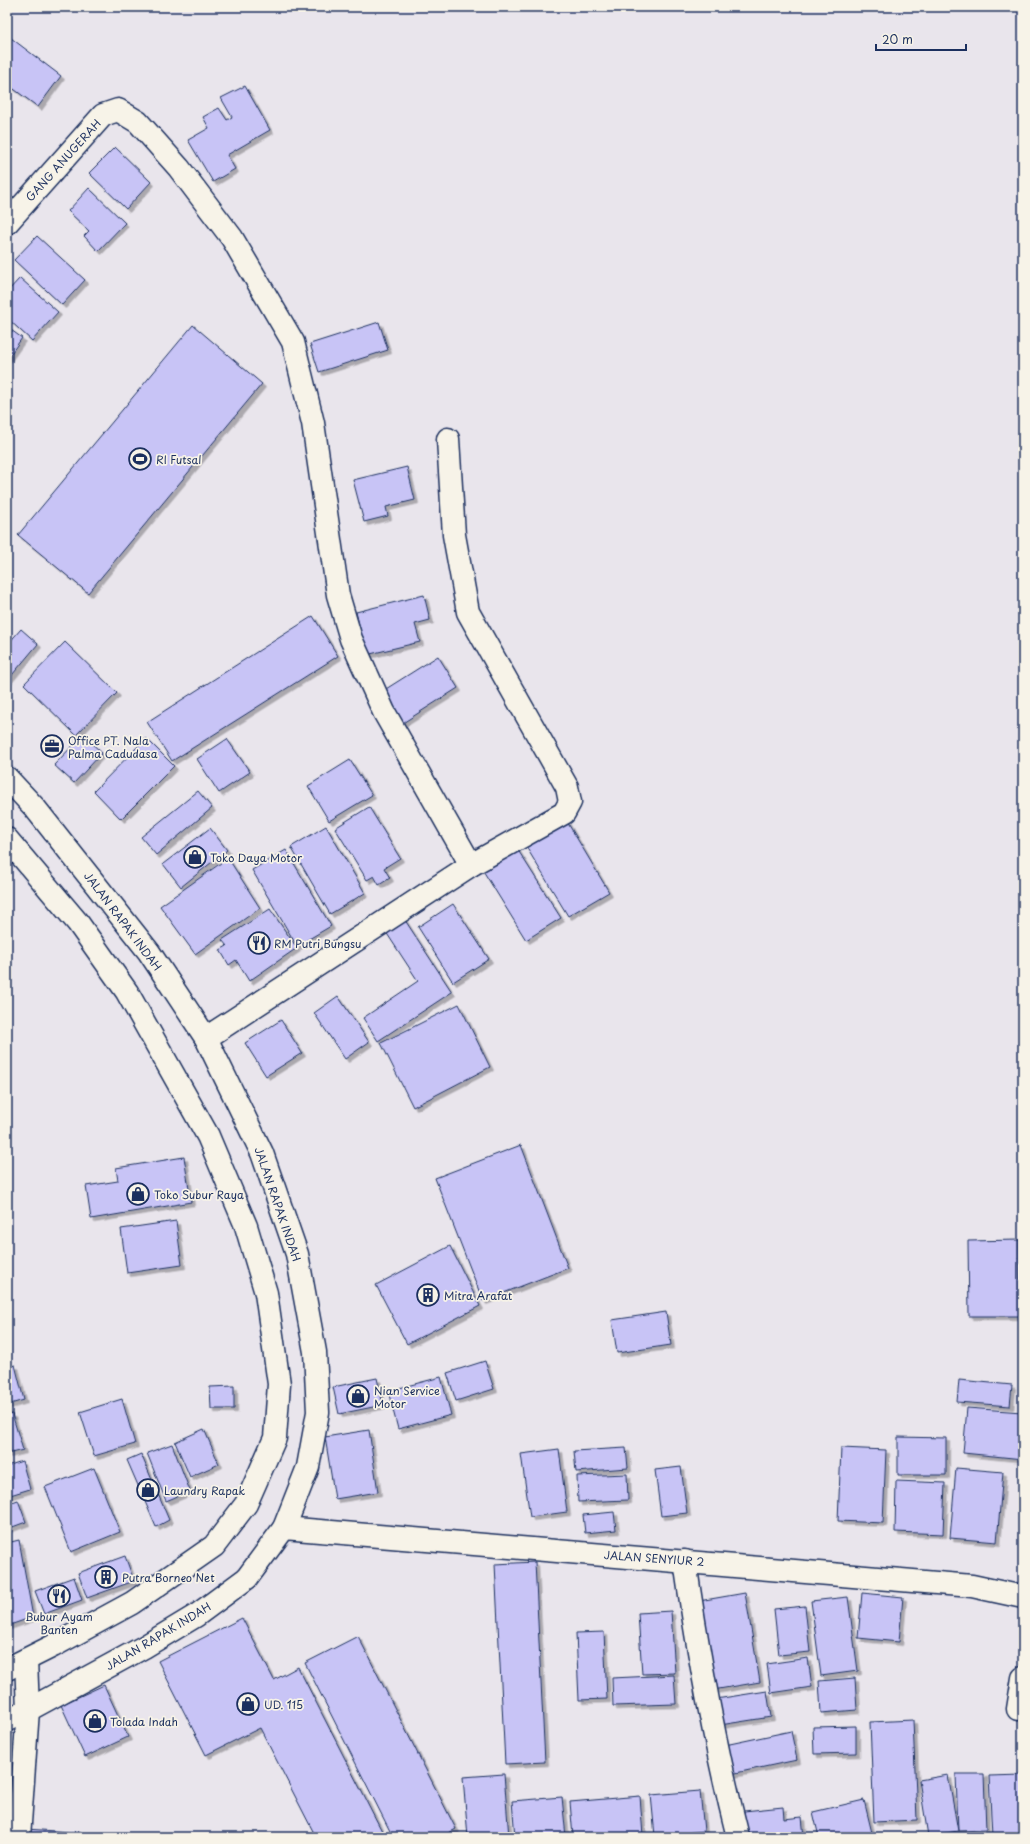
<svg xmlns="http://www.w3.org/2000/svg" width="1030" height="1844" viewBox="0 0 1030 1844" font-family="'Playpen Sans',sans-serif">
  <defs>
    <filter id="shadow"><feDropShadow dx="3.5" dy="3.5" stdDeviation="0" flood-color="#0004"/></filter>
  </defs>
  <rect width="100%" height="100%" fill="#e9e5ec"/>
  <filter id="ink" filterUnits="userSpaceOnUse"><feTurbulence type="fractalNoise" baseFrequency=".025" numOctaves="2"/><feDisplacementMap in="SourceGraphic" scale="8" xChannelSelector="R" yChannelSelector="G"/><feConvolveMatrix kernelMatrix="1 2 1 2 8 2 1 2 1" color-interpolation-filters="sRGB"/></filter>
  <g filter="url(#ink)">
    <!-- building -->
    <g fill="#c8c4f6" stroke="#1b2f5e" filter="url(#shadow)">
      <polygon points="7,35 61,76 38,107 7,84"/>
      <polygon points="245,86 270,130 227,155 235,169 213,182 188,140 209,128 203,117 219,108 227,120 232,117 221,98"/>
      <polygon points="115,147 151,182 126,209 89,173"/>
      <polygon points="89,188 125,223 98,251 84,236 89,231 68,211"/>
      <polygon points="37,236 85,280 62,305 14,260"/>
      <polygon points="20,278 58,312 32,341 7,318 7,292"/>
      <polygon points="379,322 388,350 319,372 310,344"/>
      <polygon points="193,325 262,384 88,593 18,535"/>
      <polygon points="7,327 22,338 7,359"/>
      <polygon points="407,467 415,500 386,507 388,516 364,522 353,480"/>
      <polygon points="424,595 430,620 415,624 420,642 366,655 356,612"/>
      <polygon points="313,616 338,656 172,761 147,722"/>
      <polygon points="21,629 38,644 7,681 7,645"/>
      <polygon points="65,642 117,693 76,735 24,684"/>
      <polygon points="438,656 458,688 398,726 378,694"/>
      <polygon points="83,735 102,753 74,783 54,765"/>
      <polygon points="146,738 174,766 121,819 94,791"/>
      <polygon points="227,739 250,772 219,793 197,759"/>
      <polygon points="350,760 372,795 329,821 308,786"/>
      <polygon points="198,791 212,808 156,855 141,837"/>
      <polygon points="369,807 400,858 384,868 390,878 379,885 374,876 367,880 335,828"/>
      <polygon points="563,815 609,892 568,916 522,840"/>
      <polygon points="326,826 365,893 330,914 291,847"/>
      <polygon points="210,828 227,850 181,887 163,864"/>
      <polygon points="516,847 561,918 526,940 482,869"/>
      <polygon points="286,850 331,926 297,946 252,870"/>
      <polygon points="228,858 260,908 195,954 160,906"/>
      <polygon points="453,904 489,959 453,982 418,927"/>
      <polygon points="270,909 297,948 249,981 236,960 229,965 220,950 227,946 222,940"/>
      <polygon points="401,914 452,992 378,1041 363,1018 418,981 382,926"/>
      <polygon points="338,996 369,1042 345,1059 314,1013"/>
      <polygon points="459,1004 490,1067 413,1107 381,1043"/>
      <polygon points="281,1020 302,1053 266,1076 245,1043"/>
      <polygon points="521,1145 568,1268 483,1301 435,1178"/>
      <polygon points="184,1157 191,1202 91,1219 86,1186 118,1181 116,1168"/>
      <polygon points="176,1221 182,1265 127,1273 121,1229"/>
      <polygon points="1019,1240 1020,1316 969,1316 968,1241"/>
      <polygon points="450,1246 480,1306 407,1344 376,1285"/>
      <polygon points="666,1312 671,1345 617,1353 612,1320"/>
      <polygon points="485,1361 494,1389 456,1401 447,1373"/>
      <polygon points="15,1365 24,1400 7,1405 7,1367"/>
      <polygon points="441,1377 451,1415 398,1429 388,1391"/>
      <polygon points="377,1378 383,1405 339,1414 333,1387"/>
      <polygon points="959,1380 1012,1385 1010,1406 957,1402"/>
      <polygon points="234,1386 234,1409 211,1409 210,1387"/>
      <polygon points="122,1399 135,1444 94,1456 80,1412"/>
      <polygon points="967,1408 1022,1412 1023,1459 963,1453"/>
      <polygon points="12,1414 23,1450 7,1454 7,1415"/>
      <polygon points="204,1429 219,1464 190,1477 175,1442"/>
      <polygon points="369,1430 378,1492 335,1499 325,1437"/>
      <polygon points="898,1437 946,1438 946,1475 898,1475"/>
      <polygon points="172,1444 190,1491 166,1501 147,1453"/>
      <polygon points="626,1448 628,1468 576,1472 574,1451"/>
      <polygon points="841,1448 886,1450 883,1523 838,1521"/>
      <polygon points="559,1449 567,1512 530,1517 521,1454"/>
      <polygon points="141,1454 169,1520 156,1527 127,1460"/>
      <polygon points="22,1461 30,1489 7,1496 7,1466"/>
      <polygon points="681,1467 687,1513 661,1516 655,1470"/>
      <polygon points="94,1468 120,1532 71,1552 45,1487"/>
      <polygon points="956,1468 1003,1472 997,1542 950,1538"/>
      <polygon points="627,1474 628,1500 578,1502 577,1476"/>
      <polygon points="896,1481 945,1483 943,1534 895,1532"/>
      <polygon points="18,1500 26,1522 7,1529 7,1504"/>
      <polygon points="614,1512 616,1530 585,1533 583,1515"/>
      <polygon points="19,1540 33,1617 7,1626 7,1543"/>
      <polygon points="125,1556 134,1581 87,1598 78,1573"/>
      <polygon points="535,1562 545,1762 505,1764 495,1564"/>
      <polygon points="74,1577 82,1600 44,1614 35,1591"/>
      <polygon points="745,1593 760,1682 713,1690 699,1601"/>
      <polygon points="862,1593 903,1597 899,1642 858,1638"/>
      <polygon points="848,1597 858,1671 821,1676 811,1601"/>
      <polygon points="805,1606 810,1652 779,1655 774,1609"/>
      <polygon points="671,1611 675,1673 642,1674 638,1613"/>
      <polygon points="242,1618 274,1680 298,1667 385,1837 316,1837 260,1728 206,1755 158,1661"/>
      <polygon points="604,1632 607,1699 579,1700 576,1633"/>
      <polygon points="358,1636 456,1829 441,1837 393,1837 305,1663"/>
      <polygon points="808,1658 812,1687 771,1693 767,1664"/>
      <polygon points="674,1675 676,1704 613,1706 612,1678"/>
      <polygon points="855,1678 857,1710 821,1713 819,1681"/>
      <polygon points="104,1685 128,1737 85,1757 61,1705"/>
      <polygon points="767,1691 771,1717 720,1725 716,1699"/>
      <polygon points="913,1720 917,1820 874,1822 870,1722"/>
      <polygon points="856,1726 856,1753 814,1754 813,1727"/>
      <polygon points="791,1731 797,1760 731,1774 725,1745"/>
      <polygon points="504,1774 509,1837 468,1837 463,1777"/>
      <polygon points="956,1774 984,1774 986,1830 958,1831"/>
      <polygon points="948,1775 958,1831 928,1836 919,1780"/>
      <polygon points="1023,1775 1023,1834 992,1836 989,1776"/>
      <polygon points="700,1791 704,1831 655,1836 651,1795"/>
      <polygon points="640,1796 643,1836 573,1837 570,1802"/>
      <polygon points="562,1797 566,1837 515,1837 512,1801"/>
      <polygon points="864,1800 872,1833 857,1837 819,1837 813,1812"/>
      <polygon points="783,1807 784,1819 802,1817 804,1837 747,1837 744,1811"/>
      <polygon points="26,1829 85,1833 85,1837 26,1837"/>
    </g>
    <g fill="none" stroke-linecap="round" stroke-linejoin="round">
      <!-- minor casing -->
      <g stroke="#1b2f5e" stroke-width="25">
        <g id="minor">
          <polyline points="7,223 103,115 118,110 138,122 179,168 232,238 293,342 313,423 338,595 351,639 384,712 471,865"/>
          <polyline points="206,1038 471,865 564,813 570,802 567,787 468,612 454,535 448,439"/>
          <polyline points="284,1528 972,1586 1023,1597"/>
          <path d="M685,1561C698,1654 715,1746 738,1837"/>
          <polyline points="1018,1709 1023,1678"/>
          <polyline points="19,1837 28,1710 26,1660"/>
        </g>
      </g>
      <!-- secondary casing -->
      <g stroke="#1b2f5e" stroke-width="25">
        <g id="secondary">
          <polyline points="7,778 35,808 149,952 206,1038 262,1153 297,1254 315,1352 318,1412 308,1467 284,1528 247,1578 197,1615 144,1647 28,1710 7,1720"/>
          <polyline points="7,839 78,923 127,992 208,1136 246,1226 266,1293 279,1384 275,1438 246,1504 214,1546 132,1603 53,1646 7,1669"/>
        </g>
      </g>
      <!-- minor -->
      <use href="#minor" stroke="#f7f3e8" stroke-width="22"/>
      <!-- secondary -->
      <use href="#secondary" stroke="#f7f3e8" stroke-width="22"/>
    </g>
  </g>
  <!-- icons -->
  <defs>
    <g id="stadium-ring" transform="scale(1.15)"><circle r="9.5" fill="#f7f3e8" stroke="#1b2f5e" stroke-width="1.5"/><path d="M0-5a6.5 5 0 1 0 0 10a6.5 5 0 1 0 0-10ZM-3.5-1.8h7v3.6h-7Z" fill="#1b2f5e"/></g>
    <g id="office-ring" transform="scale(1.15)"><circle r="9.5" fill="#f7f3e8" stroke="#1b2f5e" stroke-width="1.5"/><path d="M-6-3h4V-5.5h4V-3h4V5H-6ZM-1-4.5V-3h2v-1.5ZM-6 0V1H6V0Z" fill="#1b2f5e"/></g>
    <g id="shop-ring" transform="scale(1.15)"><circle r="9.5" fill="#f7f3e8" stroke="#1b2f5e" stroke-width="1.5"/><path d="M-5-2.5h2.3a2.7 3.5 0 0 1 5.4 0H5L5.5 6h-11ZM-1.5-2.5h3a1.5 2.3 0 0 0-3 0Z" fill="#1b2f5e"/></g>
    <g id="restaurant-ring" transform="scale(1.15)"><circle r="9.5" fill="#f7f3e8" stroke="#1b2f5e" stroke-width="1.5"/><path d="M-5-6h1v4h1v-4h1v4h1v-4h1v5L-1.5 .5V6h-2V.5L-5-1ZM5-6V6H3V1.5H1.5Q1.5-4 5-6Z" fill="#1b2f5e"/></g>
    <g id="building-ring" transform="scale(1.15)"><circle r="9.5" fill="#f7f3e8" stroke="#1b2f5e" stroke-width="1.5"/><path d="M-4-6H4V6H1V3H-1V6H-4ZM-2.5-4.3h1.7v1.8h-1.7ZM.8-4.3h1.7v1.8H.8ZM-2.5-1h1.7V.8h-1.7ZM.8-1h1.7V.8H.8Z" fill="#1b2f5e"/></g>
  </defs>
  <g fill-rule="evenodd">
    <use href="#stadium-ring" x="140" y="459"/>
    <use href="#office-ring" x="52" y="746"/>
    <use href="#shop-ring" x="195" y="857"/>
    <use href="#restaurant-ring" x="259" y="943"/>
    <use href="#shop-ring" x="138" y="1194"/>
    <use href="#building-ring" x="428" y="1295"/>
    <use href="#shop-ring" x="358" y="1396"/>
    <use href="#shop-ring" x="148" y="1490"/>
    <use href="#building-ring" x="106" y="1577"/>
    <use href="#restaurant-ring" x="59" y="1596"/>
    <use href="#shop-ring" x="248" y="1704"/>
    <use href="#shop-ring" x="95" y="1721"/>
  </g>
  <g text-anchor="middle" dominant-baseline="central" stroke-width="3.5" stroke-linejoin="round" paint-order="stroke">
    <!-- street labels -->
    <g font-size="11" fill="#1b2f5e" stroke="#f7f3e8">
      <text transform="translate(63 160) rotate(-48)">GANG ANUGERAH</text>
      <text transform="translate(123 921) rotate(53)">JALAN RAPAK INDAH</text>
      <text transform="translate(278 1204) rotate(71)">JALAN RAPAK INDAH</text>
      <text transform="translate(654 1558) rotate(4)">JALAN SENYIUR 2</text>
      <text transform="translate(158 1636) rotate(-31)">JALAN RAPAK INDAH</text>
    </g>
    <!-- poi labels -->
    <g font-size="11" fill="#1b2f5e" stroke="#f7f3e8" text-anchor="start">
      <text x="156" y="459">RI Futsal</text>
      <text x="68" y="740">Office PT. Nala<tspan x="68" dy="13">Palma Cadudasa</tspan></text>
      <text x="210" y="857">Toko Daya Motor</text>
      <text x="274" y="943">RM Putri Bungsu</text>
      <text x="154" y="1194">Toko Subur Raya</text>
      <text x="444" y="1295">Mitra Arafat</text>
      <text x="374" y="1390">Nian Service<tspan x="374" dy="13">Motor</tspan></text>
      <text x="164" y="1490">Laundry Rapak</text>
      <text x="122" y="1577">Putra Borneo Net</text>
      <text x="59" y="1616" text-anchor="middle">Bubur Ayam<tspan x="59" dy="13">Banten</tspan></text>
      <text x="264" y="1704">UD. 115</text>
      <text x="110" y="1721">Tolada Indah</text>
    </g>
  </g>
  <!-- margin -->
  <rect width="1030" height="1844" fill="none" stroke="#f7f3e8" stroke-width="24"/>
  <rect x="12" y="12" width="1006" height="1820" fill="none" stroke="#1b2f5e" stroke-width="1.5" filter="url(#ink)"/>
  <!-- scale -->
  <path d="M876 44v6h90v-6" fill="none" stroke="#1b2f5e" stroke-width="2"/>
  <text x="882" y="44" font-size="12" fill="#1b2f5e" stroke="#f7f3e8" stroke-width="3" paint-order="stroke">20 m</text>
</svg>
